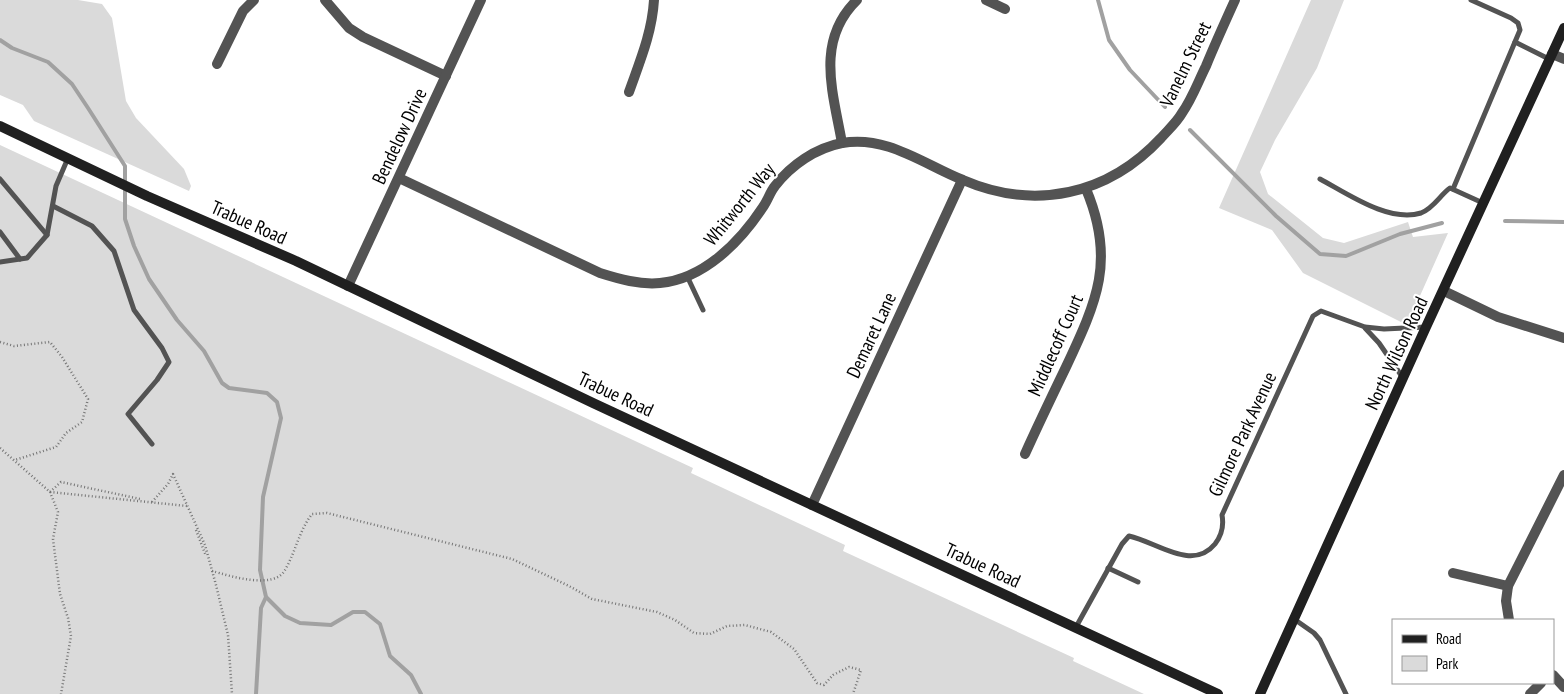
<svg xmlns="http://www.w3.org/2000/svg" width="1564" height="694" viewBox="0 0 1564 694" font-family="'PT Sans Narrow',sans-serif">
  <rect width="100%" height="100%" fill="#fff"/>
  <!-- green -->
  <g fill="#dadada">
    <polygon points="0,0 78,0 102,4 112,18 126,101 136,118 184,169 191,186 189,191 34,121 23,105 0,95"/>
    <polygon points="1311,0 1344,0 1317,68 1275,140 1260,172 1268,194 1323,238 1344,243 1408,222 1413,237 1448,233 1407,325 1303,273 1272,230 1219,208"/>
    <polygon points="0,145 693,468 691,473 845,545 843,551 1074,658 1073,661 1144,694 0,694"/>
  </g>
  <g fill="none" stroke-linecap="round" stroke-linejoin="round">
    <!-- stream -->
    <g stroke="#a1a1a1" stroke-width="4">
      <polyline points="1098,0 1109,40 1130,70 1165,107"/>
      <polyline points="0,40 12,48 48,62 72,84 88,108 125,166 125,219 134,246 149,279 177,320 204,351 222,383 229,388 267,393 277,402 281,418 263,497 260,570 266,597 285,616 300,623 331,625 353,612 365,612 380,624 390,656 411,675 421,694"/>
      <polyline points="1190,130 1276,216 1320,254 1346,256 1400,234 1442,223"/>
      <polyline points="1505,221 1564,222"/>
      <polyline points="256,694 261,608 266,597"/>
    </g>
    <!-- path -->
    <g stroke="#757575" stroke-width="2.5" stroke-dasharray="1 2.5" stroke-linecap="butt">
      <polyline points="0,342 14,346 50,342 62,357 88,399 82,422 66,433 56,447 15,460"/>
      <polyline points="0,448 50,492 58,512 53,539 60,594 68,618 71,636 61,694"/>
      <polyline points="50,492 187,506"/>
      <polyline points="50,492 61,482 140,499"/>
      <polyline points="152,502 168,484 173,474 205,545 216,585 228,635 232,694"/>
      <polyline points="196,530 206,556"/>
      <path d="M212,571C230,576 274,590 285,570C296,551 299,531 312,514L327,513L512,559L569,586L592,599L657,612L675,620L694,633L710,634L727,626L745,625L771,632L794,649L817,683L824,685L833,675L849,667L861,670L853,694"/>
    </g>
    <!-- lane -->
    <g stroke="#535353" stroke-width="5">
      <polyline points="1515,42 1549,59"/>
      <polyline points="0,179 47,235"/>
      <path d="M1320,179C1348,194 1389,223 1421,213C1434,208 1440,195 1450,188L1483,203"/>
      <polyline points="1453,189 1520,30 1518,23 1511,18 1471,0"/>
      <polyline points="53,206 92,226 114,251 134,310 162,348 169,362 157,380 128,414 152,444"/>
      <polyline points="0,232 20,259"/>
      <polyline points="0,262 27,258 47,235 56,186 68,158"/>
      <polyline points="687,276 703,310"/>
      <polyline points="1365,328 1379,343 1403,378"/>
      <polyline points="1108,568 1138,582"/>
      <polyline points="1294,619 1314,633 1320,640 1346,694"/>
      <path d="M1076,627L1122,544L1129,536C1157,542 1192,572 1215,544C1222,535 1224,526 1222,515L1313,316L1321,311L1365,327L1384,329L1426,327"/>
    </g>
    <!-- street -->
    <g stroke="#535353" stroke-width="10">
      <polyline points="325,0 349,28 363,37 446,76"/>
      <polyline points="986,0 1005,9"/>
      <polyline points="1552,54 1564,59"/>
      <polyline points="217,64 243,11 254,0"/>
      <path d="M629,92C640,61 652,33 654,0"/>
      <path d="M842,143C833,92 815,41 857,0"/>
      <path d="M399,178L600,273C619,279 640,285 660,283C704,279 740,242 763,207C768,200 770,192 775,186C791,165 816,148 842,143C887,135 923,164 963,180C1035,211 1108,195 1161,138C1168,130 1177,122 1182,113C1192,99 1198,82 1206,66C1215,44 1225,22 1235,0"/>
      <polyline points="348,286 481,0"/>
      <polyline points="1444,291 1498,317 1564,338"/>
      <path d="M1025,454C1038,425 1052,396 1066,367C1097,301 1116,260 1086,189"/>
      <polyline points="812,505 962,180"/>
      <polyline points="1453,573 1508,586"/>
      <polyline points="1509,620 1506,601 1508,586 1564,475"/>
      <polyline points="1553,675 1564,687"/>
      <polyline points="1530,694 1541,683"/>
    </g>
    <!-- secondary -->
    <g stroke="#202020" stroke-width="10">
      <polyline points="0,126 147,196 296,261 593,403 1218,694"/>
      <polyline points="1260,694 1426,327 1564,28"/>
    </g>
  </g>
  <g text-anchor="middle" dominant-baseline="central" stroke-width="4" stroke-linejoin="round" paint-order="stroke">
    <!-- street labels -->
    <g font-size="19" fill="#000" stroke="#fff">
      <text transform="translate(1185 64) rotate(-64)">Vanelm Street</text>
      <text transform="translate(399 136) rotate(-65)">Bendelow Drive</text>
      <text transform="translate(739 204) rotate(-51)">Whitworth Way</text>
      <text transform="translate(249 222) rotate(24)">Trabue Road</text>
      <text transform="translate(871 335) rotate(-65)">Demaret Lane</text>
      <text transform="translate(1055 345) rotate(-66)">Middlecoff Court</text>
      <text transform="translate(1396 353) rotate(-65)">North Wilson Road</text>
      <text transform="translate(616 394) rotate(25)">Trabue Road</text>
      <text transform="translate(1242 434) rotate(-65)">Gilmore Park Avenue</text>
      <text transform="translate(983 565) rotate(25)">Trabue Road</text>
    </g>
  </g>
  <!-- legend -->
  <rect x="1392" y="619" width="162" height="65" fill="#ffffff" stroke="#999999"/>
  <rect x="1402" y="635" width="25" height="8" fill="#202020" stroke="#999999"/>
  <text x="1436" y="644" font-size="15" fill="#000000">Road</text>
  <rect x="1402" y="656" width="25" height="15" fill="#dadada" stroke="#999999"/>
  <text x="1436" y="669" font-size="15" fill="#000000">Park</text>
</svg>
